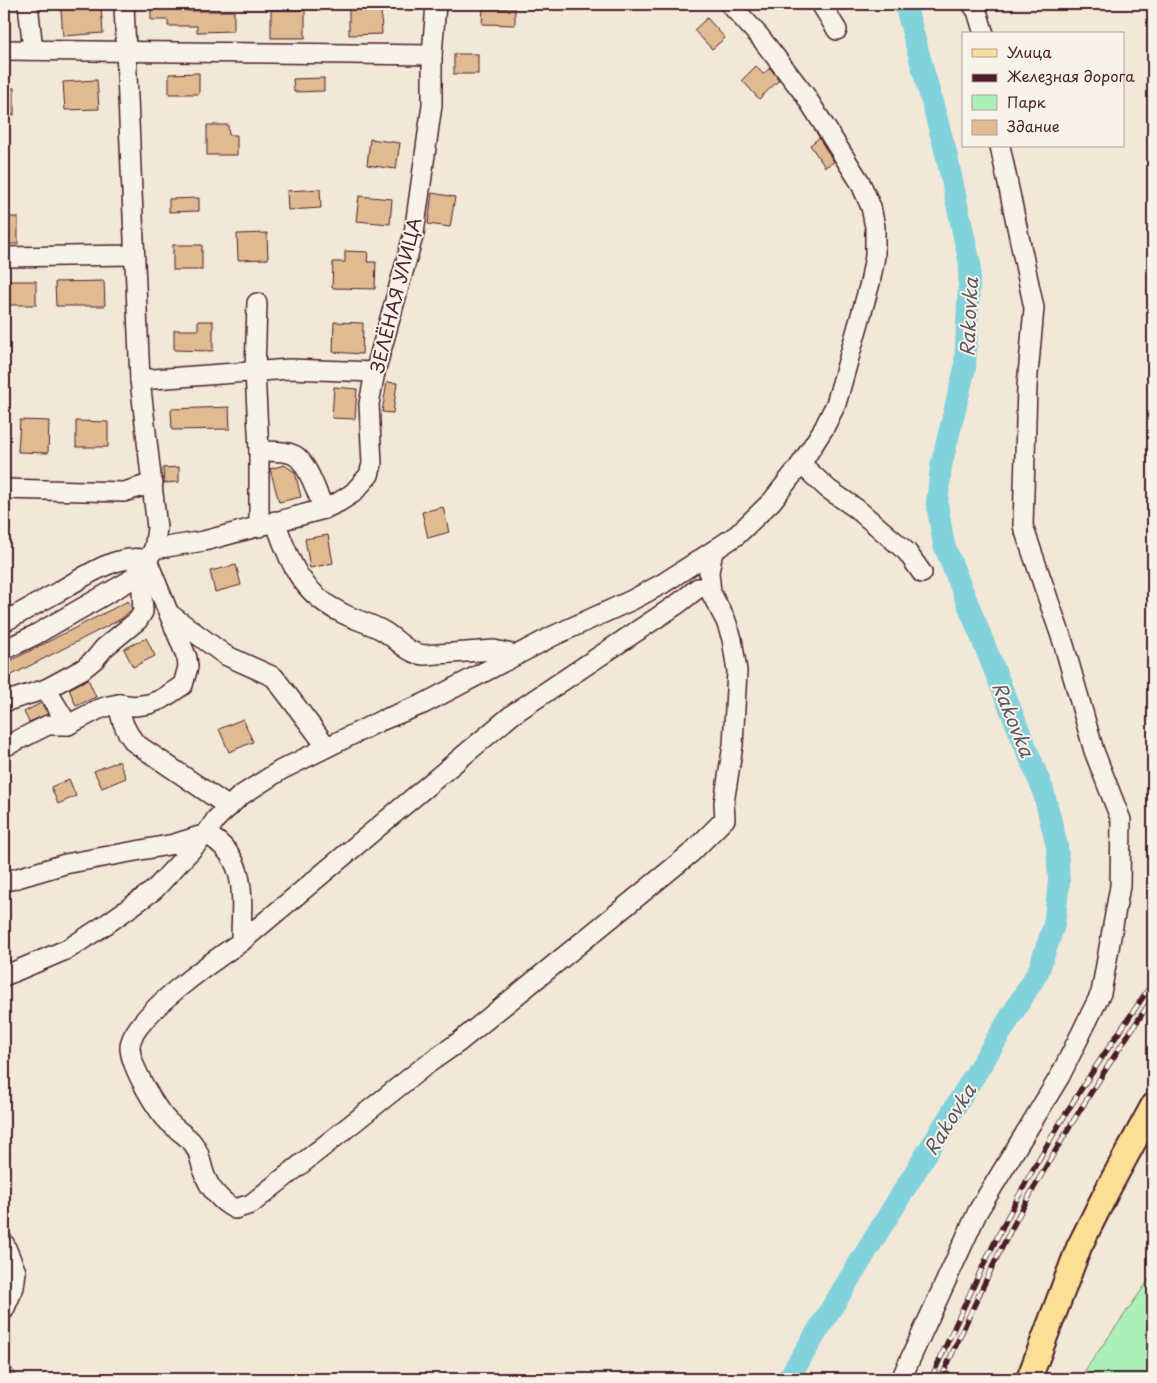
<svg xmlns="http://www.w3.org/2000/svg" width="1157" height="1383" viewBox="0 0 1157 1383" font-family="'Playpen Sans',sans-serif">
  <rect width="100%" height="100%" fill="#f2e8d7"/>
  <filter id="ink" filterUnits="userSpaceOnUse"><feTurbulence type="fractalNoise" baseFrequency=".02" numOctaves="2"/><feDisplacementMap in="SourceGraphic" scale="10" xChannelSelector="R" yChannelSelector="G"/><feConvolveMatrix kernelMatrix="1 2 1 2 8 2 1 2 1" color-interpolation-filters="sRGB"/></filter>
  <g filter="url(#ink)">
    <!-- green -->
    <polygon fill="#adefb9" stroke="#7c8772" points="1153,1274 1153,1379 1079,1379"/>
    <g fill="none" stroke-linecap="round" stroke-linejoin="round">
      <!-- river -->
      <polyline stroke="#82d2dc" stroke-width="22" points="788,1379 1038,972 1054,925 1059,882 1057,846 1043,790 944,545 937,504 941,466 965,368 970,264 946,153 905,4"/>
    </g>
    <!-- building -->
    <g fill="#e0bb91" stroke="#4a1f2b">
      <polygon points="151,6 166,6 166,9 187,9 187,11 234,11 234,31 197,32 197,26 168,26 168,20 151,20"/>
      <polygon points="101,7 103,33 63,36 61,10"/>
      <polygon points="349,8 381,8 382,34 349,35"/>
      <polygon points="483,8 515,9 515,25 482,24"/>
      <rect x="271" y="10" width="34" height="28"/>
      <polygon points="707,18 725,38 712,49 694,30"/>
      <rect x="454" y="54" width="24" height="20"/>
      <polygon points="756,66 763,74 770,68 779,80 759,99 742,80"/>
      <polygon points="199,73 199,94 169,94 169,74"/>
      <polygon points="324,78 324,91 294,92 293,79"/>
      <polygon points="97,80 99,109 65,110 63,82"/>
      <rect x="4" y="88" width="10" height="27"/>
      <polygon points="207,125 228,125 229,135 237,135 237,155 207,155"/>
      <polygon points="819,138 834,162 825,167 810,145"/>
      <polygon points="370,139 400,143 396,169 367,165"/>
      <polygon points="320,189 321,208 288,210 287,191"/>
      <polygon points="432,193 455,197 450,227 428,224"/>
      <polygon points="359,196 392,199 390,224 356,221"/>
      <polygon points="199,198 199,211 169,212 169,199"/>
      <rect x="4" y="217" width="14" height="27"/>
      <polygon points="267,233 268,259 238,260 237,234"/>
      <rect x="173" y="245" width="29" height="25"/>
      <polygon points="345,251 368,252 367,262 376,262 375,289 332,288 333,262 345,262"/>
      <rect x="4" y="281" width="32" height="24"/>
      <polygon points="104,281 105,306 56,306 55,282"/>
      <polygon points="198,321 213,321 213,351 174,350 174,330 198,330"/>
      <polygon points="334,322 363,323 362,354 333,352"/>
      <polygon points="387,382 397,383 393,413 382,412"/>
      <polygon points="334,387 357,389 355,419 332,418"/>
      <polygon points="229,407 230,429 172,430 171,409"/>
      <polygon points="20,420 49,421 48,453 18,452"/>
      <polygon points="76,421 108,422 108,447 76,447"/>
      <polygon points="284,465 295,472 301,497 279,502 270,469"/>
      <polygon points="179,467 179,482 164,483 163,468"/>
      <polygon points="443,507 449,532 428,538 422,512"/>
      <polygon points="328,535 333,563 310,568 305,539"/>
      <polygon points="236,565 241,585 215,592 210,571"/>
      <polygon points="128,601 132,609 121,619 4,679 4,664"/>
      <polygon points="146,638 155,656 133,667 124,649"/>
      <polygon points="88,679 96,697 76,706 69,689"/>
      <polygon points="41,703 48,714 29,722 24,712"/>
      <polygon points="243,719 253,742 229,752 219,729"/>
      <polygon points="119,761 126,778 102,788 94,771"/>
      <polygon points="69,779 76,796 58,804 51,787"/>
    </g>
    <g fill="none" stroke-linecap="round" stroke-linejoin="round">
      <!-- minor casing -->
      <g stroke="#4a1f2b" stroke-width="22">
        <g id="minor">
          <polyline points="28,4 33,50"/>
          <polyline points="821,4 837,30"/>
          <polyline points="972,4 977,11 984,34"/>
          <polyline points="4,50 432,55 436,4"/>
          <polyline points="4,257 133,255"/>
          <polyline points="257,303 255,372 259,451 259,527"/>
          <polyline points="140,380 289,369 375,372"/>
          <path d="M259,451C270,452 284,450 294,455C307,461 318,496 324,509"/>
          <polyline points="801,464 828,489 857,509 907,552 922,573"/>
          <polyline points="4,489 124,492 153,483"/>
          <path d="M275,521C289,560 300,592 340,612C354,620 371,623 385,632C399,641 407,653 424,655L494,650L516,655"/>
          <polyline points="154,549 204,541 324,509 339,502 353,493 369,475 372,464 369,404 375,372 414,233 432,105 432,55"/>
          <path d="M698,588L679,603L513,714L241,942C217,958 128,1019 130,1048C131,1067 157,1112 171,1124C177,1130 185,1135 191,1141C200,1151 200,1161 204,1173C209,1188 221,1202 235,1209L251,1204L426,1065L459,1042L691,853L725,819L724,803L733,745L737,671L732,639L726,621L711,593L709,572L713,551"/>
          <polyline points="171,615 225,655 274,677 327,747"/>
          <path d="M4,622C22,612 40,602 58,592C82,578 118,552 147,560L187,658L188,667L183,685L162,699L149,704L135,706L119,704L108,706L97,710L68,725H48L4,747"/>
          <polyline points="4,650 35,635 129,581 141,570 154,549 157,528 140,380 124,4"/>
          <polyline points="46,689 68,725"/>
          <polyline points="4,702 46,689 83,669 95,659 104,648 138,620 143,612 141,570"/>
          <path d="M119,704C120,719 125,731 135,743L229,807"/>
          <path d="M4,882L65,864L174,844L206,834C250,858 241,899 241,942"/>
          <polyline points="4,976 68,949 108,923 154,890 206,834 216,819 240,796 281,770 380,721 423,704 553,636 632,600 662,584 713,551 737,535 772,501 801,464 824,428 836,404 870,283 875,256 875,227 871,207 860,182 805,95 760,37 730,4"/>
          <polyline points="4,1243 16,1272 14,1287 4,1310"/>
          <polyline points="4,1376 5,1379"/>
          <polyline points="901,1379 978,1211 1060,1076 1101,993 1120,886 1121,820 1094,751 1064,645 1023,526 1027,386 1034,308 1000,146"/>
        </g>
      </g>
      <!-- major casing -->
      <g stroke="#4a1f2b" stroke-width="28">
        <polyline id="major" points="1029,1379 1079,1247 1109,1187 1153,1106"/>
      </g>
      <!-- minor -->
      <use href="#minor" stroke="#f7f3e8" stroke-width="19"/>
      <!-- major -->
      <use href="#major" stroke="#fadf96" stroke-width="24"/>
      <!-- rail casing -->
      <g stroke="#4a1f2b" stroke-width="5.5">
        <g id="rail">
          <path d="M931,1379C971,1289 1013,1199 1065,1115C1092,1070 1124,1026 1153,982"/>
          <path d="M941,1379C966,1322 991,1266 1021,1211C1061,1138 1106,1067 1153,998"/>
        </g>
      </g>
      <!-- rail -->
      <use href="#rail" stroke="#f7f3e8" stroke-width="4" stroke-dasharray="11" stroke-linecap="butt"/>
    </g>
  </g>
  <g text-anchor="middle" dominant-baseline="central" stroke-width="4" stroke-linejoin="round" paint-order="stroke">
    <!-- street labels -->
    <g font-size="18" fill="#4a1f2b" stroke="#f7f3e8">
      <text transform="translate(395 295) rotate(-76)">ЗЕЛЁНАЯ УЛИЦА</text>
    </g>
    <!-- water labels -->
    <g font-size="19" font-style="italic" fill="#5b5560" stroke="#f7f3e8">
      <text transform="translate(968 317) rotate(-87)">Rakovka</text>
      <text transform="translate(1014 719) rotate(68)">Rakovka</text>
      <text transform="translate(949 1119) rotate(-58)">Rakovka</text>
    </g>
  </g>
  <!-- margin -->
  <rect width="1157" height="1383" fill="none" stroke="#f7f3e8" stroke-width="20"/>
  <rect x="10" y="10" width="1137" height="1363" fill="none" stroke="#4a1f2b" stroke-width="2" filter="url(#ink)"/>
  <!-- legend -->
  <rect x="962" y="32" width="162" height="115" fill="#f7f3e8" stroke="#b29e9c"/>
  <rect x="972" y="49" width="25" height="8" fill="#fadf96" stroke="#b29e9c"/>
  <text x="1007" y="58" font-size="15" fill="#4a1f2b">Улица</text>
  <rect x="972" y="74" width="25" height="8" fill="#4a1f2b" stroke="#b29e9c"/>
  <text x="1007" y="82" font-size="15" fill="#4a1f2b">Железная дорога</text>
  <rect x="972" y="95" width="25" height="15" fill="#adefb9" stroke="#b29e9c"/>
  <text x="1007" y="108" font-size="15" fill="#4a1f2b">Парк</text>
  <rect x="972" y="120" width="25" height="15" fill="#e0bb91" stroke="#b29e9c"/>
  <text x="1007" y="132" font-size="15" fill="#4a1f2b">Здание</text>
</svg>
